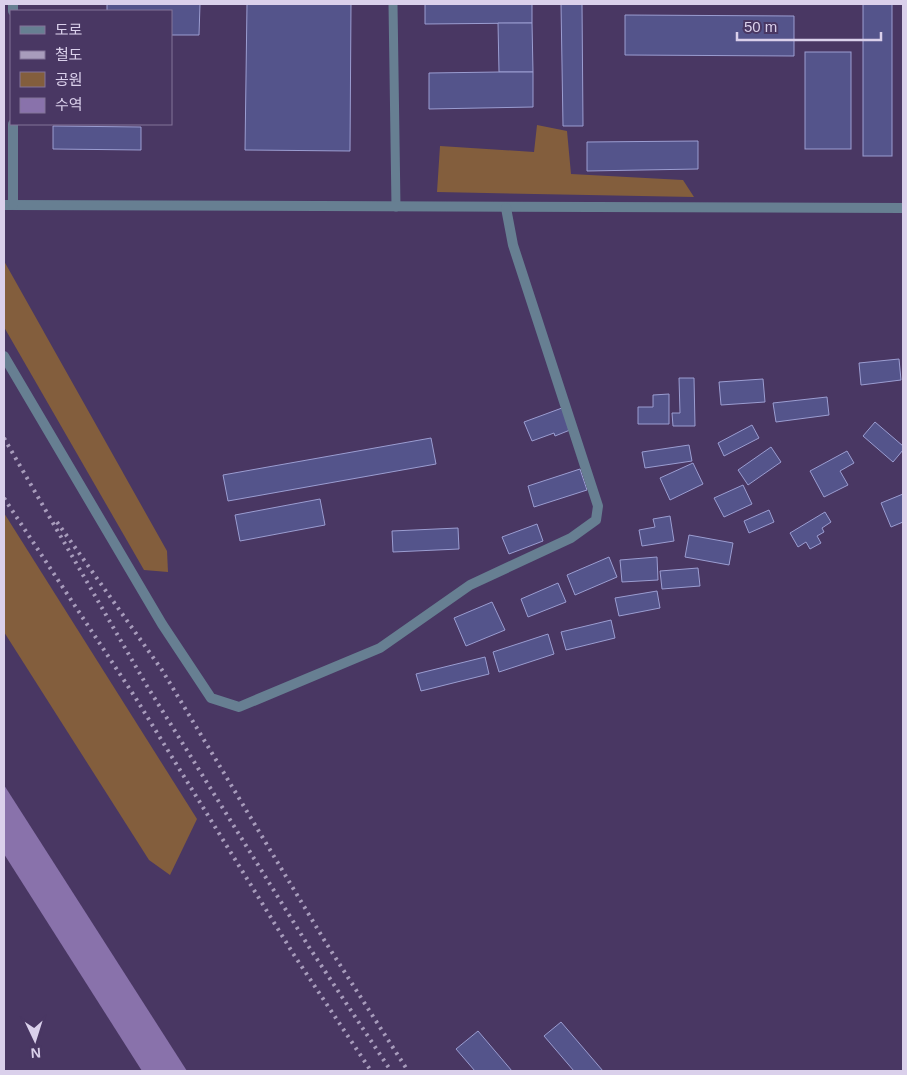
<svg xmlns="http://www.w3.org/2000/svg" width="907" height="1075" viewBox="0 0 907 1075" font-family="Helvetica,'Noto Sans KR',sans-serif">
  <rect width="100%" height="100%" fill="#493763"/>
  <!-- green -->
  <g fill="#835e3d">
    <polygon points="537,125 567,131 571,174 683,180 694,197 437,192 440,146 534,152"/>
    <polygon points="4,261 167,551 168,572 144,570 4,327"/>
    <polygon points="4,513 197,819 170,875 149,860 4,632"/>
  </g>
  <!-- water -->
  <polygon fill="#8972ab" points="4,785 187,1071 142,1071 4,854"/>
  <!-- building -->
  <g fill="#54548b" stroke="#9b9dd1">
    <polygon points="107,4 200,4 199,35 171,35 171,11 107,11"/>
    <polygon points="247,4 351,4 350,151 245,150"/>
    <polygon points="425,4 532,4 532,23 425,24"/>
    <polygon points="561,4 582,4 583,126 563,126"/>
    <rect x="863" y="4" width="29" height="152"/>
    <polygon points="625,15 794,16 794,56 625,55"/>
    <polygon points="498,23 532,23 533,72 499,72"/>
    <rect x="805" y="52" width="46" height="97"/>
    <polygon points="499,72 533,72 533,107 429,109 429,73"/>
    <polygon points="53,126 141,127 141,150 53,149"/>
    <polygon points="698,141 698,169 587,171 587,142"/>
    <polygon points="899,359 901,380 861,385 859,363"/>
    <polygon points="679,378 694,378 695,426 673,426 672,413 680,413"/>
    <polygon points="763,379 765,402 721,405 719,382"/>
    <polygon points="669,394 669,424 638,424 638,407 653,407 653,395"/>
    <polygon points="827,397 829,415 776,422 773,403"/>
    <polygon points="562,408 570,430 555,436 554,433 532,441 524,422"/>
    <polygon points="875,422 903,446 903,450 893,462 863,436"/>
    <polygon points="752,425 759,438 724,456 718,443"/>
    <polygon points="431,438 436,464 228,501 223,475"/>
    <polygon points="689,445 692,461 645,468 642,452"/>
    <polygon points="771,447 781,462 748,485 738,470"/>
    <polygon points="847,451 854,463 840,471 848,485 824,497 810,471"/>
    <polygon points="693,463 703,484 670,500 660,478"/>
    <polygon points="580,469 587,490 534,507 528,486"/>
    <polygon points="743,485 752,504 724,517 714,498"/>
    <polygon points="903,494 903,522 891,527 881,503"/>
    <polygon points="320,499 325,525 240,541 235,515"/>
    <polygon points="769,510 774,522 749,533 744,521"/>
    <polygon points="825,512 831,522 822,528 824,532 817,536 821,543 810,549 806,542 798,547 790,533"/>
    <polygon points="670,516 674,541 642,546 639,530 655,527 653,519"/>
    <polygon points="537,524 543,541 509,554 502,537"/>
    <polygon points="458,528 459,549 393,552 392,531"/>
    <polygon points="689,535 733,543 729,565 685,557"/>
    <polygon points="609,557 617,577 575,595 567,575"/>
    <polygon points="657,557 658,580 622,582 620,560"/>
    <polygon points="698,568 700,586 662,589 660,571"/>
    <polygon points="558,583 566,602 528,617 521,599"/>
    <polygon points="657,591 660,608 619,616 615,598"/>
    <polygon points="492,602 505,630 466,646 454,618"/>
    <polygon points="611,620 615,638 566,650 561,632"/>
    <polygon points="548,634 554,654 499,672 493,652"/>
    <polygon points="485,657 489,674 421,691 416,674"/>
    <polygon points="561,1022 603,1071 574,1071 544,1036"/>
    <polygon points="478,1031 512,1071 475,1071 456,1049"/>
  </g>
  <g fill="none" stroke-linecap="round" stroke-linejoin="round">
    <!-- service -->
    <polyline stroke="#677f92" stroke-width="9" points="393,4 396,207"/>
    <!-- minor -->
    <g stroke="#677f92" stroke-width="10">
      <polyline points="13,11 13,4"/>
      <polyline points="4,205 903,208"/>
      <polyline points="13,205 13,124"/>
      <polyline points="4,356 162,624 211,698 239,707 380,648 470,585 571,538 596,520 598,506 513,245 506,208"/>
    </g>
    <!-- rail -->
    <g stroke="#a89cbc" stroke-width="4" stroke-dasharray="2.5 5" stroke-linecap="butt">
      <polyline points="4,438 147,686 309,947 391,1071"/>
      <polyline points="4,498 135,697 294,955 371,1071"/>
      <polyline points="57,522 162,670 326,943 408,1071"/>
    </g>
  </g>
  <!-- border -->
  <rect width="907" height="1075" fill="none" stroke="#dad0eb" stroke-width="10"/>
  <!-- legend -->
  <rect x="10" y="10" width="162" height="115" fill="#493763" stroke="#837499"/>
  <rect x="20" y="26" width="25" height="8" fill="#677f92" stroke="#837499"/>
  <text x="55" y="35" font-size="15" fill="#dad0eb">도로</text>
  <rect x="20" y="51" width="25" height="8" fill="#a89cbc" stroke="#837499"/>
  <text x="55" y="60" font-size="15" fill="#dad0eb">철도</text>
  <rect x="20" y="72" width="25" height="15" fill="#835e3d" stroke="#837499"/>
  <text x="55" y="85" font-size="15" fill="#dad0eb">공원</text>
  <rect x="20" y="98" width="25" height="15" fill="#8972ab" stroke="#837499"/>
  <text x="55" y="110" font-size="15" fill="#dad0eb">수역</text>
  <!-- north arrow -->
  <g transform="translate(35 1040) rotate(176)" stroke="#493763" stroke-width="4" paint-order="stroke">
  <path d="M0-4L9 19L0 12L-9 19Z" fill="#dad0eb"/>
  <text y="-8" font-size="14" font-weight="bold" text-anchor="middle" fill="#dad0eb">N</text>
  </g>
  <!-- scale -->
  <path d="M737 32v8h144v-8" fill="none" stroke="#dad0eb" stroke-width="2.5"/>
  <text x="744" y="32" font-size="15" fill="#dad0eb" stroke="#493763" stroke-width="4" paint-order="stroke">50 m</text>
</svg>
